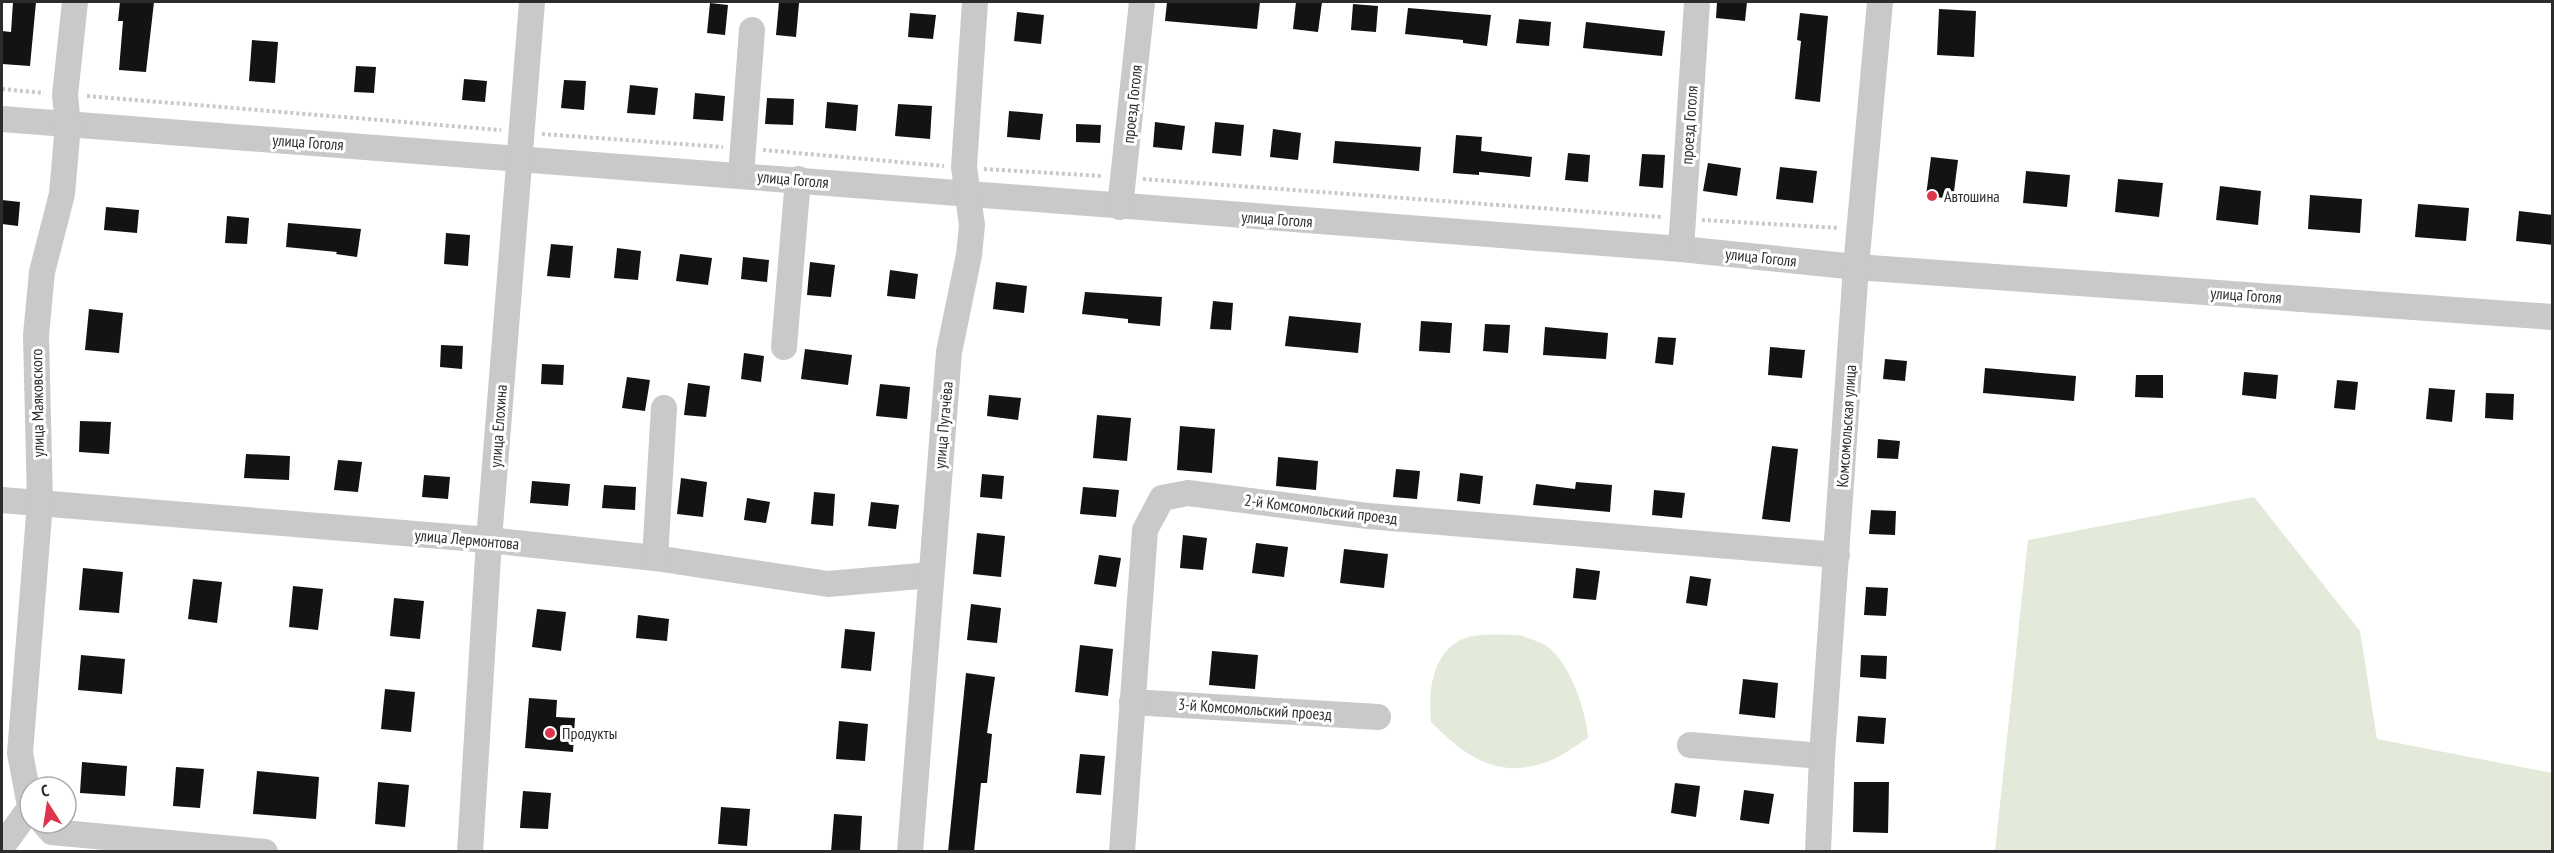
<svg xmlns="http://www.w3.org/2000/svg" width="2554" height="853" viewBox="0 0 2554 853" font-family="'PT Sans Narrow',sans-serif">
  <rect width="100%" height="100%" fill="#fff"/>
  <!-- green -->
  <g fill="#e3eada">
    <polygon points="2254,497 2360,631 2377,739 2552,773 2552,851 1995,851 2028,540"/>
    <path d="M1519,635C1527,638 1537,641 1545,645C1569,659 1587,713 1588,738C1575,746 1561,757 1547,762C1497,780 1465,756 1431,722C1428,691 1432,650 1466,638C1481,633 1503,635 1519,635Z"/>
  </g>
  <!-- building -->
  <g fill="#131313">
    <polygon points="13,2 36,2 30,66 2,64 2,31 11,32"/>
    <polygon points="120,2 154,2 146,72 119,70 123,21 118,21"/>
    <polygon points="779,2 799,3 796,37 776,35"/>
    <polygon points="1167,2 1260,2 1257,29 1165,21"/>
    <polygon points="1296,2 1322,2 1318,32 1293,29"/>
    <polygon points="1717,2 1747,2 1745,21 1716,18"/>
    <polygon points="710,3 728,5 725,35 707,33"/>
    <polygon points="1353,4 1378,6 1376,32 1351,30"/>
    <polygon points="1408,8 1491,15 1487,46 1463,43 1463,40 1405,34"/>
    <polygon points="1939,9 1976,11 1974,57 1937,55"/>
    <polygon points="1017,12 1044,15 1041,44 1014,41"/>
    <polygon points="910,13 936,15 933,39 908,37"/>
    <polygon points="1800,13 1828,16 1820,102 1795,99 1801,41 1797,40"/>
    <polygon points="1519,19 1551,22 1549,46 1516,43"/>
    <polygon points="1586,22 1665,31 1662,56 1583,48"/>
    <polygon points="252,40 278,42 275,83 249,81"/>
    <polygon points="356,66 376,67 374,93 354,92"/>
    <polygon points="464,79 487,81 485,102 462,100"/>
    <polygon points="564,80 586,81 584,110 561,108"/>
    <polygon points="630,85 658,88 655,115 627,113"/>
    <polygon points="695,93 725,96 723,121 693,119"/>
    <polygon points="767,98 794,99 793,125 765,124"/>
    <polygon points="827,102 858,105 856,131 825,128"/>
    <polygon points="898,104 932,106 930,139 895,136"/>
    <polygon points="1009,111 1043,114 1040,140 1007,137"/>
    <polygon points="1155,122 1185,126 1182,150 1153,147"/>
    <polygon points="1215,122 1244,125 1241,156 1212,153"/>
    <polygon points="1076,124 1101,125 1100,143 1076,142"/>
    <polygon points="1273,129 1301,133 1298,160 1270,157"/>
    <polygon points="1456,135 1482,137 1481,151 1532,157 1530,177 1479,172 1479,175 1453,173"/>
    <polygon points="1335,141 1421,147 1419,171 1333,163"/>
    <polygon points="1568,153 1590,155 1588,182 1565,180"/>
    <polygon points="1642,154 1665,155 1663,188 1639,186"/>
    <polygon points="1931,157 1958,160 1953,199 1926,196"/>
    <polygon points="1708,163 1741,168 1737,196 1703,191"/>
    <polygon points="1780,167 1817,171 1813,203 1776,199"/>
    <polygon points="2026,171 2070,175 2067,207 2023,203"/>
    <polygon points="2118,179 2163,183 2159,217 2115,212"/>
    <polygon points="2220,186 2261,191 2258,225 2216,220"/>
    <polygon points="2310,195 2362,199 2360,233 2308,229"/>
    <polygon points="2,200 20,202 18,226 2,224"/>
    <polygon points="2418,204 2469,208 2466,241 2415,237"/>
    <polygon points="106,207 139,210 137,233 104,230"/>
    <polygon points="2519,211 2553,215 2553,245 2516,241"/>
    <polygon points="227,216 249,218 247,244 225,243"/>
    <polygon points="288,223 361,229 357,257 336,254 337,252 286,247"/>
    <polygon points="446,233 470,235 468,266 444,264"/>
    <polygon points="551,244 573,246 570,278 547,276"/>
    <polygon points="617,248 641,251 638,280 614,278"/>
    <polygon points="680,254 712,258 708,285 676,281"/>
    <polygon points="743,257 769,260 767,282 741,279"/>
    <polygon points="810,262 835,265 831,297 807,295"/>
    <polygon points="890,270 918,274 915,299 887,296"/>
    <polygon points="996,282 1027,286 1024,313 993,309"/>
    <polygon points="1085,292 1162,297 1160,326 1128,323 1128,319 1082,314"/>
    <polygon points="1213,301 1233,303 1231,330 1210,329"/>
    <polygon points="89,309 123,313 119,353 85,350"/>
    <polygon points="1289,316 1361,323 1358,353 1285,346"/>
    <polygon points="1421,321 1452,323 1450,353 1419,351"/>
    <polygon points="1485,324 1510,325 1508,353 1483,351"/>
    <polygon points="1545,327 1608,333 1606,359 1543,355"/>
    <polygon points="1658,337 1676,338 1673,365 1655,363"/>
    <polygon points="441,345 463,346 462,369 440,367"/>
    <polygon points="1770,347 1805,350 1802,378 1768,375"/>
    <polygon points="805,349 852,355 848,385 801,379"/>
    <polygon points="744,353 764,356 761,382 741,379"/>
    <polygon points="1885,359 1907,361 1905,381 1883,379"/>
    <polygon points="542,364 564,365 563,385 541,384"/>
    <polygon points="1985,368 2076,376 2074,401 1983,393"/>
    <polygon points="2244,372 2278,375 2276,399 2242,395"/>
    <polygon points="2136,375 2163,375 2163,398 2135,397"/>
    <polygon points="627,377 650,380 645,411 622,408"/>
    <polygon points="2337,380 2358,382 2355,410 2334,408"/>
    <polygon points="688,383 710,386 706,417 684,415"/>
    <polygon points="880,384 910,387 907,419 876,416"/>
    <polygon points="2429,388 2455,390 2452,422 2426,419"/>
    <polygon points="2486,393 2514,394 2513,420 2485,418"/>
    <polygon points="989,395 1021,398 1018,420 987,416"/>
    <polygon points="1097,415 1131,418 1127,461 1093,458"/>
    <polygon points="80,421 111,422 109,454 79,452"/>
    <polygon points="1180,426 1215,429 1212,473 1177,470"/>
    <polygon points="1878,439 1900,441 1898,459 1877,458"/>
    <polygon points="1772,446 1798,449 1790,522 1762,519"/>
    <polygon points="246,454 290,456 289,480 244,478"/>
    <polygon points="1278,457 1318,461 1316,490 1276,486"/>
    <polygon points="338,460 362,462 358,492 334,490"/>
    <polygon points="1396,469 1420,471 1417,499 1393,497"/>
    <polygon points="1460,473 1483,476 1480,504 1457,501"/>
    <polygon points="982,474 1004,476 1002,499 980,497"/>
    <polygon points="424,475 450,477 448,499 422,497"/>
    <polygon points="681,478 707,482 703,517 677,514"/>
    <polygon points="532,481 570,484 568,506 530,503"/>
    <polygon points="1576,482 1612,485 1610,512 1533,505 1536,484 1575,489"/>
    <polygon points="604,485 636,487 635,510 602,508"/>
    <polygon points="1083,487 1119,490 1116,517 1080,514"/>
    <polygon points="1654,490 1685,493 1682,518 1652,515"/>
    <polygon points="814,492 835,494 833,526 811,524"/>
    <polygon points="747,498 770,502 766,523 744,520"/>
    <polygon points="871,502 899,505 896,529 868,526"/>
    <polygon points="1871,510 1896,511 1895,535 1869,534"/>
    <polygon points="977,533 1005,536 1001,577 973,574"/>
    <polygon points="1183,535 1207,538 1203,570 1180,568"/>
    <polygon points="1256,543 1288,547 1284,577 1252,573"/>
    <polygon points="1344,549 1388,554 1384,588 1340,583"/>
    <polygon points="1099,555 1121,558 1116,587 1094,584"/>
    <polygon points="83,568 123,572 119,613 79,610"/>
    <polygon points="1576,568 1600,571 1596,600 1573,598"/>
    <polygon points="1690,576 1711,579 1707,606 1686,603"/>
    <polygon points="193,579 222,582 217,623 188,619"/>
    <polygon points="293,586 323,589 318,630 289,627"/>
    <polygon points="1866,587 1888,588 1886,616 1864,615"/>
    <polygon points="394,598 424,601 420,639 390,636"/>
    <polygon points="971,604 1001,608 997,643 967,640"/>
    <polygon points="537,609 566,612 561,651 532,647"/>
    <polygon points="638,615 669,619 667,641 636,638"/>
    <polygon points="845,629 875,632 871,671 841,668"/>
    <polygon points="1080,645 1113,649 1108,696 1075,692"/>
    <polygon points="1212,651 1258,655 1255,689 1209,685"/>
    <polygon points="81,655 125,659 122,694 78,690"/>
    <polygon points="1861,655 1887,656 1886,679 1860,677"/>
    <polygon points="966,673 995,677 987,733 992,734 987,783 981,783 974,852 948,852"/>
    <polygon points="1743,679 1778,683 1775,718 1739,714"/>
    <polygon points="385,689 415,692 411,732 381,729"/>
    <polygon points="529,698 557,700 556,717 575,718 573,752 525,748"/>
    <polygon points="1858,716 1886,718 1884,744 1856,742"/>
    <polygon points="839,721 868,724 865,761 836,759"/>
    <polygon points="1080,754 1105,756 1101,795 1076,793"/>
    <polygon points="82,762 127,766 125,796 80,793"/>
    <polygon points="176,767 204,769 200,808 173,806"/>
    <polygon points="257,771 319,777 316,819 253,814"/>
    <polygon points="378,782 409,785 405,827 375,824"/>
    <polygon points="1854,782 1889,782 1888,833 1853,832"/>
    <polygon points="1675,783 1700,786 1696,817 1671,813"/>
    <polygon points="1744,790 1774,794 1769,824 1740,820"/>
    <polygon points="523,791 551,793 548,829 520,828"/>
    <polygon points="721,807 750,809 747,846 718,844"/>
    <polygon points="834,814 862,816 860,852 831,852"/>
  </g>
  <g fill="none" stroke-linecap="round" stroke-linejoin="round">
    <!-- path -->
    <g stroke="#c9c9c9" stroke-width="4" stroke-dasharray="3 3" stroke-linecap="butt">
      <polyline points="2,89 44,93"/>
      <polyline points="87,96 501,130"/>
      <polyline points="542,134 723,147"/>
      <polyline points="763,150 944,166"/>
      <polyline points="984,169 1102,176"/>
      <polyline points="1143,179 1662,217"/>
      <polyline points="1702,220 1839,228"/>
    </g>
    <!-- minor -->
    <g stroke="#c9c9c9" stroke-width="26">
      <polyline points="2,119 1681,249 1856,267 2552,317"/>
      <polyline points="741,175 752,30"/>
      <polyline points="1120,207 1142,2"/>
      <polyline points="1681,249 1697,2"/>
      <polyline points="784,347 798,179"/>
      <polyline points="2,500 489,540 655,558 828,584 931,575"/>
      <polyline points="655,558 664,408"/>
      <polyline points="1132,702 1378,717"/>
      <polyline points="1690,745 1822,756"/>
      <polyline points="30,806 20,753 40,503 36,335 42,272 62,194 68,125 65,95 75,2"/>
      <polyline points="44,823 52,832 265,852"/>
      <polyline points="3,852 3,845 30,808"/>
      <polyline points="470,852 489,540 532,2"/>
      <polyline points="910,852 949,352 969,255 972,225 964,167 975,2"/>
      <polyline points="1122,852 1145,530 1162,498 1188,493 1368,516 1837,555"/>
      <polyline points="1818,852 1822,756 1856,267 1880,2"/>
    </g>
  </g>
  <!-- markers -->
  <g fill="#dd354a" stroke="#fff" stroke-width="2">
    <circle cx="1932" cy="196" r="6"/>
    <circle cx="550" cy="733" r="6"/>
  </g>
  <g text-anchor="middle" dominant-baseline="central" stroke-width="6" stroke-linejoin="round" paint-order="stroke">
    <!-- street labels -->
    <g font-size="16" fill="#2c2c2c" stroke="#fff">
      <text transform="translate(1132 104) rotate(-84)">проезд Гоголя</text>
      <text transform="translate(1689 125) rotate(-86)">проезд Гоголя</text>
      <text transform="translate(308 142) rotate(4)">улица Гоголя</text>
      <text transform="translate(793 179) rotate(5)">улица Гоголя</text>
      <text transform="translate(1277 219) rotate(4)">улица Гоголя</text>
      <text transform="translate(1761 257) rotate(6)">улица Гоголя</text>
      <text transform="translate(2246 295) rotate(4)">улица Гоголя</text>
      <text transform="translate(37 403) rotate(-91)">улица Маяковского</text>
      <text transform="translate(943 425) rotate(-85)">улица Пугачёва</text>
      <text transform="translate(498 426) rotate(-86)">улица Елохина</text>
      <text transform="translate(1846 426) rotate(-86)">Комсомольская улица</text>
      <text transform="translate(1321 509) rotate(7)">2-й Комсомольский проезд</text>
      <text transform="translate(467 539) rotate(5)">улица Лермонтова</text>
      <text transform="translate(1255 709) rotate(4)">3-й Комсомольский проезд</text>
    </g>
    <!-- poi labels -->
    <g font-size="16" fill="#2c2c2c" stroke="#fff" text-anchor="start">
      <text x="1944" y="196">Автошина</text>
      <text x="562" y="733">Продукты</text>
    </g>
  </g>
  <!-- border -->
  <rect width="2554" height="853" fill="none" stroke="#2c2c2c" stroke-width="6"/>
  <!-- north arrow -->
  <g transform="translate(48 805) rotate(348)"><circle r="28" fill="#ffffff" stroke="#ababab" stroke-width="1.5"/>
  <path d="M0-4.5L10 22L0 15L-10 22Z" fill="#dd354a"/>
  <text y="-9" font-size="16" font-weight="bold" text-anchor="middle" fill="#2c2c2c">С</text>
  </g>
</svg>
